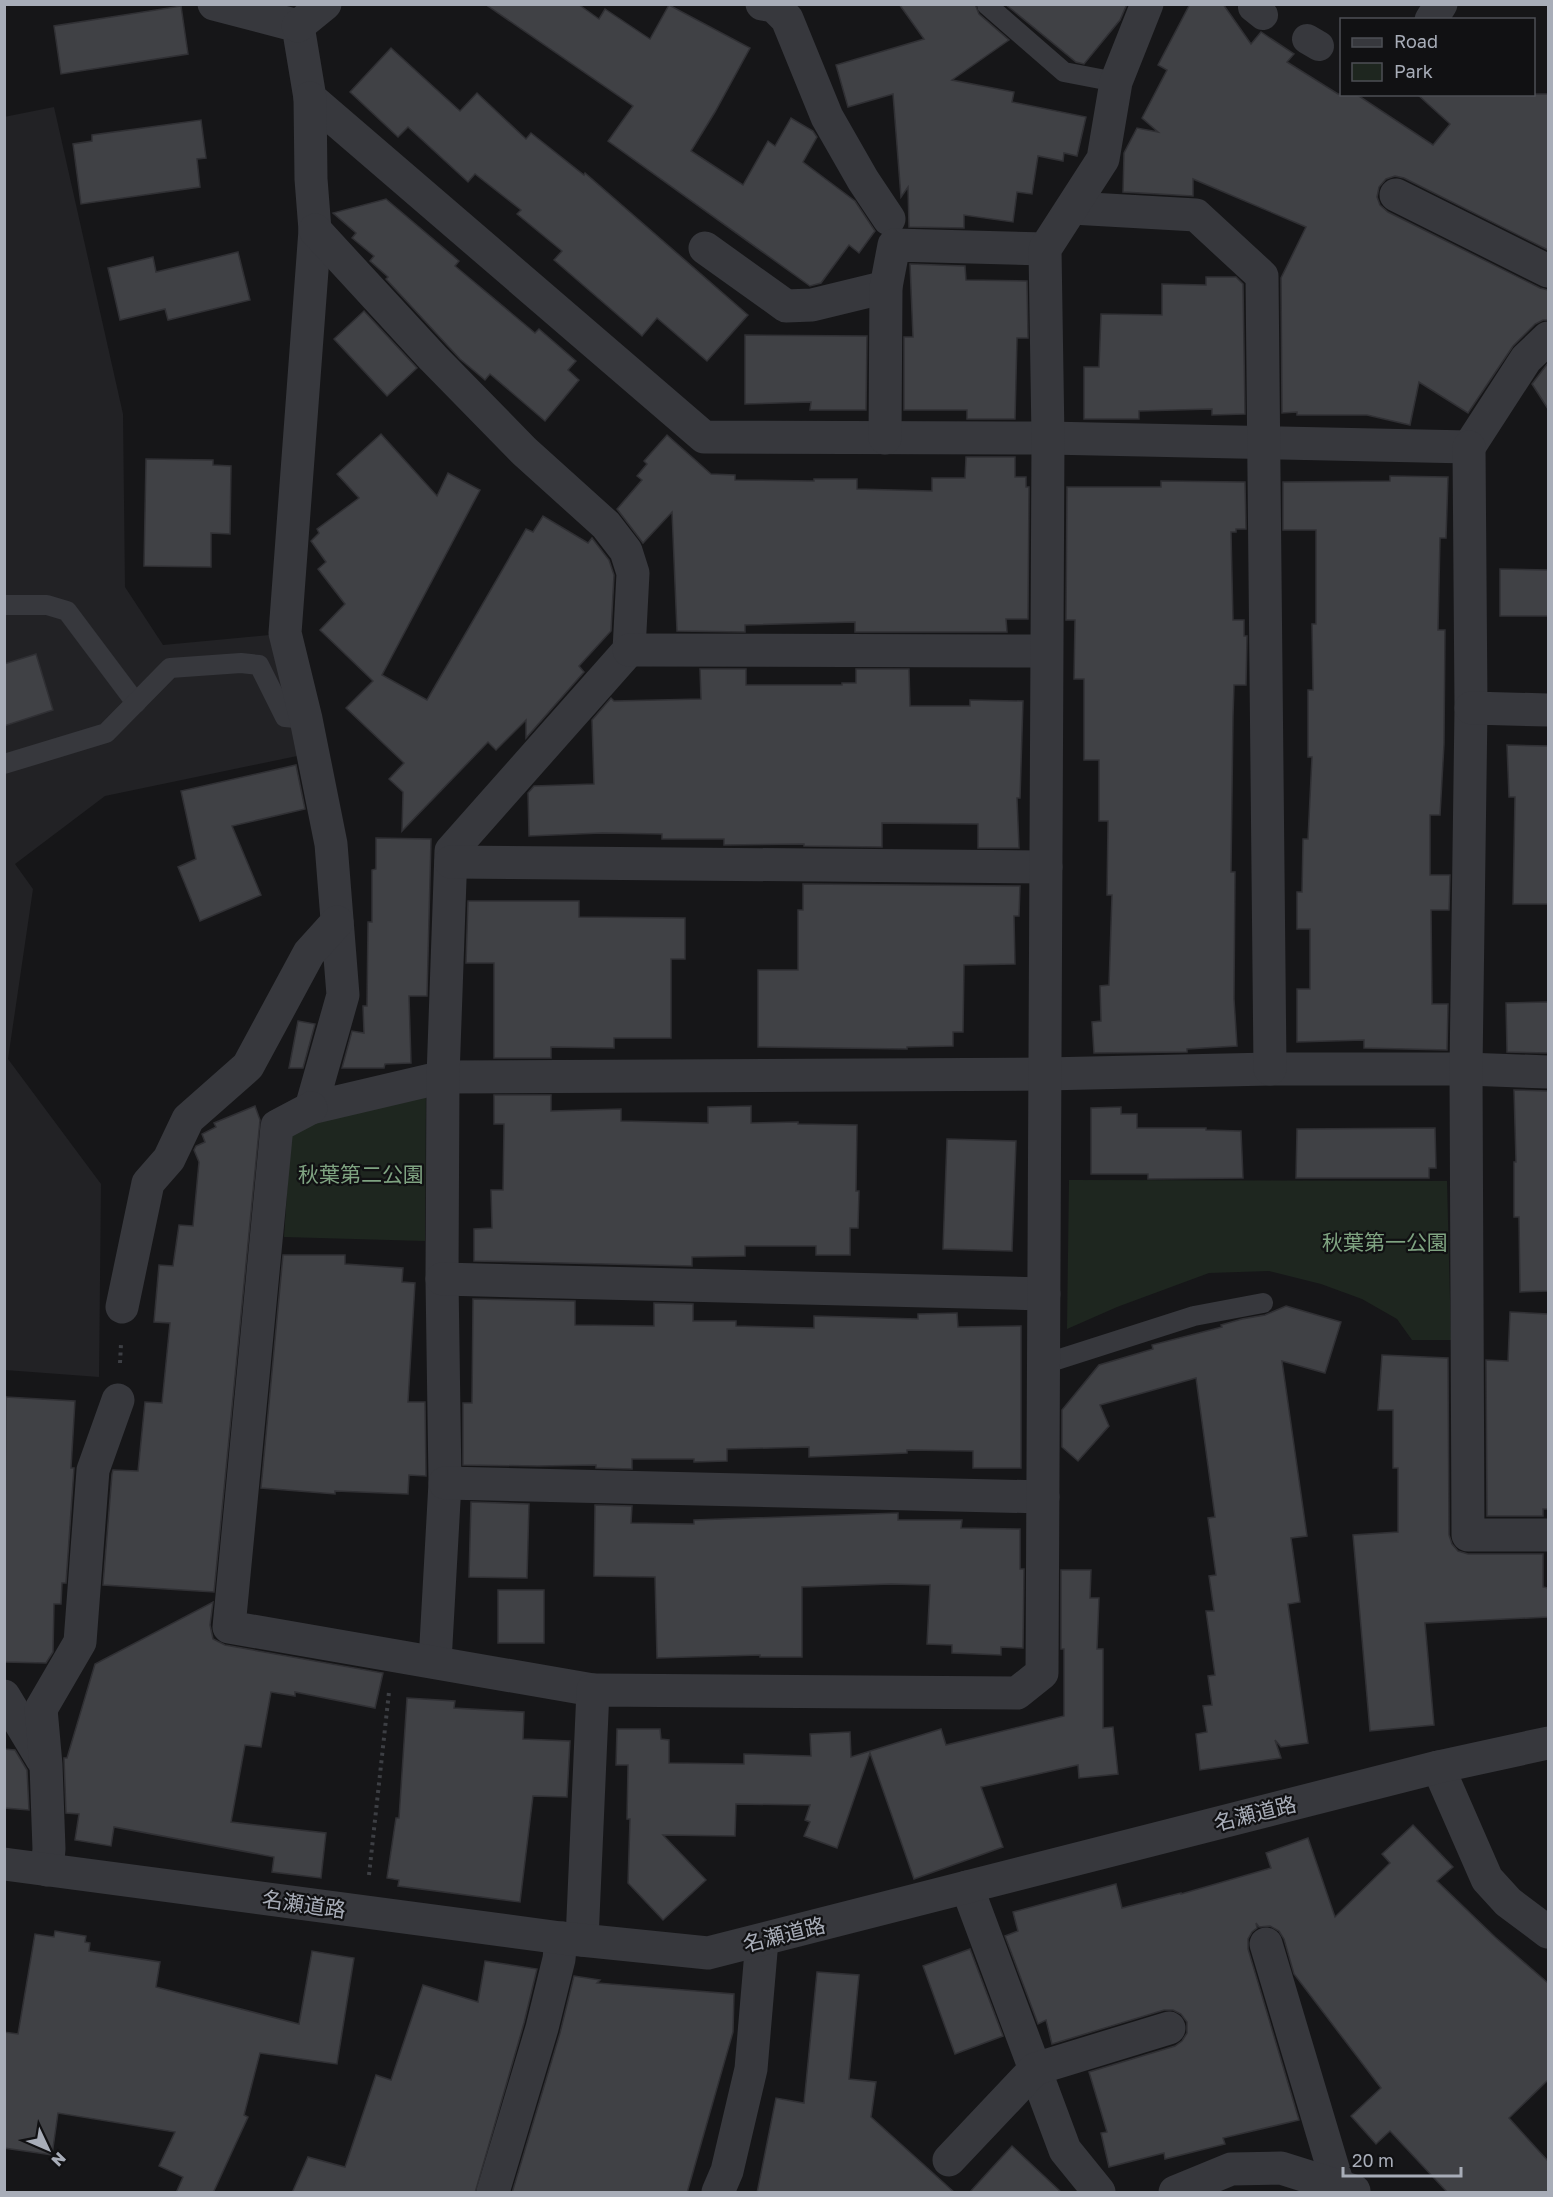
<svg xmlns="http://www.w3.org/2000/svg" width="1553" height="2197" viewBox="0 0 1553 2197" font-family="'Golos Text','Noto Sans JP',sans-serif">
  <rect width="100%" height="100%" fill="#161618"/>
  <!-- built -->
  <polygon fill="#222225" points="54,107 123,414 125,587 163,645 269,635 302,755 105,796 15,864 33,889 8,1059 101,1184 99,1377 5,1370 4,117"/>
  <!-- green -->
  <g fill="#1e261f">
    <polygon points="426,1086 425,1241 284,1237 291,1133 321,1119"/>
    <polygon points="1069,1180 1447,1181 1451,1340 1412,1340 1397,1319 1362,1299 1321,1284 1269,1271 1209,1273 1117,1307 1067,1329"/>
  </g>
  <!-- building -->
  <g fill="#404145" stroke="#303034" stroke-width="1.5">
    <polygon points="485,4 578,4 599,19 605,9 650,39 669,5 750,48 715,112 691,151 743,185 768,141 775,146 791,118 813,131 817,137 803,162 855,201 875,231 859,253 849,245 821,283 810,286 608,141 633,106"/>
    <polygon points="899,4 975,4 979,14 1009,40 952,80 1014,92 1012,102 1086,117 1077,156 1064,153 1063,161 1038,156 1032,194 1017,192 1013,222 964,215 964,228 909,227 908,187 901,197 893,94 848,107 836,65 924,39"/>
    <polygon points="1005,4 1127,4 1120,20 1084,64 1076,62"/>
    <polygon points="1190,4 1223,4 1251,44 1261,32 1294,54 1287,62 1338,94 1356,94 1433,145 1450,124 1417,94 1548,94 1548,250 1404,178 1395,176 1386,179 1379,187 1377,197 1380,205 1388,212 1540,288 1548,290 1548,320 1543,320 1535,324 1513,346 1468,413 1419,382 1410,425 1367,415 1297,415 1297,412 1282,413 1281,278 1306,227 1193,179 1193,196 1123,192 1124,153 1137,128 1158,132 1142,118 1167,70 1158,65"/>
    <polygon points="181,6 188,54 61,74 54,26"/>
    <polygon points="391,48 460,111 477,93 526,139 531,133 584,175 585,173 748,315 707,361 657,318 642,336 554,260 562,251 517,214 521,210 475,174 468,182 408,127 398,137 350,92"/>
    <polygon points="201,120 206,158 197,159 200,187 81,204 73,144 92,141 92,135"/>
    <polygon points="386,199 459,261 455,266 535,333 539,329 576,361 568,370 579,380 545,421 490,374 485,380 460,359 386,279 388,277 370,261 374,256 352,238 356,233 333,213"/>
    <polygon points="238,252 250,300 168,320 165,309 120,320 108,268 153,257 156,272"/>
    <polygon points="910,264 965,266 966,280 1027,281 1028,338 1017,338 1015,419 967,419 967,410 904,410 904,337 913,337"/>
    <polygon points="1206,277 1236,277 1243,284 1245,414 1212,415 1212,409 1139,411 1139,419 1084,419 1084,367 1099,367 1101,314 1162,315 1162,284 1206,285"/>
    <polygon points="364,311 417,368 387,396 334,339"/>
    <polygon points="745,335 867,336 866,410 810,410 811,402 745,404"/>
    <polygon points="1548,363 1548,409 1532,384"/>
    <polygon points="381,434 437,496 448,473 480,490 382,675 427,700 526,529 533,532 543,516 588,543 592,538 609,560 614,575 611,631 579,666 584,672 526,738 526,720 496,750 488,742 402,831 403,792 389,779 404,763 346,708 373,681 320,630 345,604 318,569 326,562 311,541 319,533 317,529 359,498 337,474"/>
    <polygon points="667,435 711,474 735,475 735,480 814,481 814,479 857,479 857,489 932,491 932,478 965,478 966,457 1015,457 1015,477 1026,477 1026,487 1029,487 1028,619 1006,619 1007,632 855,632 855,622 745,625 745,632 677,631 672,512 643,543 617,509 642,480 637,476 647,464 644,461"/>
    <polygon points="146,459 213,460 213,465 231,466 230,534 211,533 211,567 144,566"/>
    <polygon points="1390,476 1448,477 1446,538 1440,538 1438,630 1445,630 1444,744 1440,815 1430,815 1430,875 1450,875 1449,910 1431,910 1432,1004 1448,1004 1447,1050 1364,1048 1364,1040 1297,1042 1297,989 1310,989 1310,929 1297,929 1297,892 1302,892 1303,839 1308,839 1312,757 1308,757 1308,690 1313,690 1312,624 1316,624 1316,530 1283,530 1283,482 1390,481"/>
    <polygon points="1161,481 1245,482 1246,529 1236,529 1236,532 1231,532 1233,620 1244,620 1244,636 1247,636 1246,685 1234,685 1233,716 1231,872 1235,872 1234,999 1237,1046 1187,1049 1187,1052 1094,1053 1092,1022 1101,1021 1100,986 1109,985 1112,895 1107,895 1108,821 1099,821 1099,760 1084,760 1084,679 1074,679 1075,620 1066,620 1067,487 1161,487"/>
    <polygon points="1500,569 1548,570 1548,616 1500,616"/>
    <polygon points="36,654 53,710 4,726 4,664"/>
    <polygon points="700,669 746,669 746,685 842,685 842,683 856,683 856,669 909,669 910,706 970,706 970,700 1023,701 1020,798 1017,798 1019,848 978,848 978,824 882,823 882,847 804,846 804,844 724,845 724,839 662,839 662,834 602,833 529,836 528,793 534,786 594,784 592,720 611,698 614,701 701,699"/>
    <polygon points="1507,745 1548,746 1548,904 1513,904 1515,797 1509,797"/>
    <polygon points="296,765 305,809 232,826 261,895 200,921 178,867 196,859 181,791"/>
    <polygon points="376,838 431,839 427,996 409,996 411,1063 385,1064 384,1068 342,1068 352,1031 364,1033 363,1006 367,1006 368,922 372,922 372,870 376,869"/>
    <polygon points="803,884 1020,886 1019,916 1014,916 1015,964 964,965 963,1032 953,1032 953,1046 907,1047 907,1049 758,1047 758,970 798,970 798,910 803,910"/>
    <polygon points="468,901 579,901 579,917 685,918 685,959 671,959 671,1038 614,1038 614,1048 551,1047 551,1058 494,1058 494,963 466,963"/>
    <polygon points="1548,1002 1548,1053 1507,1052 1506,1003"/>
    <polygon points="298,1021 315,1024 303,1068 289,1068"/>
    <polygon points="1514,1090 1548,1091 1548,1291 1520,1292 1519,1217 1514,1217 1514,1162 1516,1162"/>
    <polygon points="494,1095 551,1095 551,1111 621,1109 621,1121 708,1123 708,1107 751,1106 751,1123 798,1122 798,1124 857,1125 856,1191 859,1191 858,1228 850,1228 850,1255 816,1255 816,1246 745,1246 745,1256 692,1257 692,1266 474,1261 474,1229 492,1228 491,1190 503,1190 504,1124 494,1124"/>
    <polygon points="255,1106 260,1120 214,1592 103,1585 112,1474 113,1470 138,1471 145,1402 162,1403 170,1323 154,1322 159,1265 173,1266 179,1225 193,1226 199,1162 194,1150 196,1146 205,1142 202,1134 216,1127 214,1123"/>
    <polygon points="1121,1107 1121,1114 1137,1114 1137,1128 1206,1128 1206,1130 1241,1131 1243,1178 1148,1179 1148,1174 1091,1174 1091,1108"/>
    <polygon points="1435,1128 1436,1168 1429,1168 1429,1178 1296,1178 1297,1129"/>
    <polygon points="947,1139 1016,1141 1012,1251 943,1249"/>
    <polygon points="283,1255 345,1255 345,1264 403,1268 402,1282 415,1283 408,1402 425,1402 426,1476 409,1475 408,1494 335,1491 335,1494 261,1488"/>
    <polygon points="473,1299 575,1301 575,1325 654,1326 654,1303 693,1304 693,1321 736,1321 736,1326 814,1328 814,1316 918,1319 918,1314 957,1313 958,1327 1021,1326 1021,1468 973,1468 973,1451 907,1450 907,1453 809,1457 809,1447 727,1449 727,1461 694,1462 694,1459 632,1459 632,1469 596,1468 596,1465 538,1466 463,1465 463,1403 472,1403"/>
    <polygon points="1286,1306 1341,1322 1325,1373 1282,1361 1307,1536 1291,1538 1300,1602 1288,1604 1308,1743 1281,1747 1275,1740 1281,1758 1200,1770 1196,1734 1207,1732 1203,1706 1212,1705 1208,1676 1215,1675 1206,1611 1214,1611 1209,1576 1216,1575 1208,1518 1215,1517 1196,1378 1100,1405 1109,1426 1078,1461 1062,1447 1062,1410 1099,1365 1153,1349 1152,1345 1222,1327 1221,1325 1242,1319 1265,1315"/>
    <polygon points="1510,1312 1548,1314 1548,1509 1543,1509 1543,1516 1487,1516 1486,1360 1508,1361"/>
    <polygon points="1382,1355 1448,1358 1449,1535 1452,1544 1458,1551 1468,1554 1543,1554 1543,1587 1548,1588 1548,1617 1425,1623 1434,1725 1370,1731 1353,1535 1398,1532 1398,1468 1393,1468 1393,1410 1378,1410"/>
    <polygon points="6,1397 75,1401 71,1468 74,1468 66,1583 62,1583 61,1604 54,1604 53,1652 46,1663 4,1662"/>
    <polygon points="471,1502 529,1504 527,1578 469,1577"/>
    <polygon points="595,1505 632,1506 631,1523 694,1524 694,1520 898,1513 898,1520 962,1520 961,1528 1020,1529 1020,1569 1024,1569 1023,1648 1001,1647 1001,1655 952,1653 952,1645 927,1644 930,1585 891,1584 802,1587 802,1657 760,1657 760,1655 657,1658 655,1577 594,1576"/>
    <polygon points="1061,1570 1091,1570 1090,1598 1099,1598 1097,1649 1103,1649 1103,1728 1113,1727 1118,1774 1079,1778 1078,1765 981,1787 1003,1847 914,1879 870,1753 837,1848 804,1836 810,1822 805,1820 810,1805 736,1804 735,1836 663,1835 706,1880 663,1920 628,1883 630,1819 627,1819 628,1765 616,1765 617,1729 660,1729 661,1739 669,1740 669,1763 744,1764 744,1754 811,1756 810,1734 850,1732 851,1757 941,1729 946,1745 1064,1716 1064,1649 1061,1649"/>
    <rect x="498" y="1590" width="46" height="53"/>
    <polygon points="213,1602 210,1625 213,1639 225,1645 383,1673 375,1708 295,1692 295,1696 271,1692 261,1747 245,1745 231,1822 326,1833 321,1878 272,1872 274,1857 114,1827 111,1846 75,1840 79,1814 66,1813 64,1758 67,1758 95,1664"/>
    <polygon points="407,1698 455,1701 454,1708 524,1712 523,1739 570,1741 567,1797 533,1796 520,1902 398,1886 399,1880 387,1878 396,1818 399,1818"/>
    <polygon points="4,1749 15,1750 27,1770 29,1810 4,1808"/>
    <polygon points="1413,1825 1453,1867 1437,1881 1495,1937 1548,1983 1548,2080 1509,2118 1548,2161 1548,2193 1448,2193 1390,2131 1376,2144 1351,2116 1381,2088 1294,1974 1284,1939 1279,1931 1270,1926 1259,1927 1256,1923 1257,1928 1252,1932 1248,1939 1248,1949 1299,2120 1223,2138 1225,2144 1165,2159 1164,2153 1109,2167 1101,2133 1107,2132 1089,2072 1175,2046 1182,2041 1187,2033 1187,2022 1181,2014 1173,2010 1164,2010 1052,2044 1046,2020 1038,2024 1005,1936 1018,1931 1013,1912 1116,1884 1122,1908 1181,1893 1181,1894 1271,1868 1266,1853 1308,1838 1335,1917 1390,1863 1382,1854"/>
    <polygon points="55,1931 86,1936 85,1942 90,1943 89,1951 160,1962 156,1987 299,2024 312,1951 354,1958 337,2064 260,2053 244,2115 248,2117 213,2193 176,2193 183,2177 159,2166 175,2132 58,2113 52,2155 4,2148 4,2032 18,2034 35,1934 54,1937"/>
    <polygon points="970,1949 1003,2036 955,2054 923,1966"/>
    <polygon points="485,1961 537,1969 524,2023 475,2193 292,2193 308,2157 345,2167 376,2075 391,2080 423,1985 478,2002"/>
    <polygon points="817,1972 859,1975 849,2079 876,2082 871,2117 955,2193 757,2193 776,2098 804,2103"/>
    <polygon points="574,1976 600,1980 597,1983 734,1994 733,2032 687,2193 512,2193 560,2033"/>
    <polygon points="1012,2146 1062,2193 969,2193"/>
  </g>
  <g fill="none" stroke-linecap="round" stroke-linejoin="round">
    <!-- path -->
    <g stroke="#3d3f44" stroke-width="4" stroke-dasharray="3 4.5" stroke-linecap="butt">
      <polyline points="120,1363 121,1344"/>
      <polyline points="369,1875 389,1692"/>
    </g>
    <!-- service -->
    <g stroke="#37383d" stroke-width="20">
      <polyline points="987,5 1064,72 1116,82"/>
      <polyline points="4,605 47,605 67,611 136,703"/>
      <polyline points="4,764 106,733 170,668 241,663 259,665 285,717 306,719"/>
      <polyline points="1044,1364 1194,1316 1263,1303"/>
    </g>
    <!-- pedestrian -->
    <g stroke="#37383d" stroke-width="30">
      <polyline points="1253,7 1263,15"/>
      <polyline points="1307,39 1319,46"/>
    </g>
    <!-- minor -->
    <g stroke="#37383d" stroke-width="33">
      <polyline points="214,4 298,26 310,98 704,437 1048,438 1469,447 1526,359 1548,338"/>
      <polyline points="762,4 774,6 787,19 827,117 863,180 889,219"/>
      <polyline points="1431,20 1441,4"/>
      <polyline points="298,26 325,4"/>
      <polyline points="310,98 311,179 315,230 285,633 306,719 331,844 343,995 311,1108 443,1077 1045,1074 1270,1069 1466,1069 1548,1072"/>
      <polyline points="1396,195 1548,271"/>
      <polyline points="1072,208 1196,215 1262,276 1270,1069"/>
      <polyline points="315,230 433,358 524,451 606,525 626,551 633,573 629,650 451,851 443,1077 442,1279 445,1483 435,1662"/>
      <polyline points="705,248 786,306 812,305 886,287"/>
      <polyline points="885,438 886,287 894,245 1045,249"/>
      <polyline points="1469,447 1471,708 1466,1069 1468,1535 1548,1535"/>
      <polyline points="629,650 1046,651"/>
      <polyline points="1471,708 1548,710"/>
      <polyline points="451,862 1046,867"/>
      <polyline points="311,1108 277,1126 229,1627 593,1690"/>
      <polyline points="442,1279 1044,1294"/>
      <polyline points="122,1307 148,1183 169,1159 188,1119 248,1066 309,953 337,922"/>
      <polyline points="445,1483 1043,1497"/>
      <polyline points="4,1696 42,1759"/>
      <polyline points="47,1870 49,1849 46,1765 41,1709 80,1642 93,1470 118,1400"/>
      <polyline points="967,1887 1065,2150 1099,2192"/>
      <polyline points="582,1940 593,1690 1017,1693 1042,1673 1048,438 1045,249 1103,159 1116,82 1147,4"/>
      <polyline points="1266,1944 1338,2185"/>
      <polyline points="949,2160 1035,2069 1169,2028"/>
      <polyline points="493,2192 542,2028 559,1959 561,1938"/>
      <polyline points="718,2192 727,2171 751,2069 762,1940"/>
      <polyline points="1175,2192 1231,2169 1281,2168 1354,2191"/>
    </g>
    <!-- tertiary -->
    <g stroke="#37383d" stroke-width="33">
      <polyline points="1438,1767 1487,1879 1508,1902 1548,1932"/>
      <polyline points="4,1864 561,1938 708,1953 1438,1767 1548,1743"/>
    </g>
  </g>
  <g text-anchor="middle" dominant-baseline="central" stroke-width="4.5" stroke-linejoin="round" paint-order="stroke">
    <!-- park labels -->
    <g font-size="21" fill="#7fa381" stroke="#111113">
      <text x="361" y="1174">秋葉第二公園</text>
      <text x="1385" y="1242">秋葉第一公園</text>
    </g>
    <!-- street labels -->
    <g font-size="21" fill="#a8adb8" stroke="#111113">
      <text transform="translate(1255 1813) rotate(-14)">名瀬道路</text>
      <text transform="translate(304 1904) rotate(8)">名瀬道路</text>
      <text transform="translate(784 1934) rotate(-14)">名瀬道路</text>
    </g>
  </g>
  <!-- border -->
  <rect width="1553" height="2197" fill="none" stroke="#a8adb8" stroke-width="12"/>
  <!-- legend -->
  <rect x="1340" y="18" width="195" height="78" fill="#111113" stroke="#4d4f55" stroke-width="1.5"/>
  <rect x="1352" y="38" width="30" height="9" fill="#37383d" stroke="#4d4f55" stroke-width="1.5"/>
  <text x="1394" y="48" font-size="18" fill="#a8adb8">Road</text>
  <rect x="1352" y="63" width="30" height="18" fill="#1e261f" stroke="#4d4f55" stroke-width="1.5"/>
  <text x="1394" y="78" font-size="18" fill="#a8adb8">Park</text>
  <!-- north arrow -->
  <g transform="translate(48 2149) rotate(134)" stroke="#111113" stroke-width="4.5" paint-order="stroke">
  <path d="M0-4.5L10 22L0 15L-10 22Z" fill="#a8adb8"/>
  <text y="-9" font-size="16" font-weight="bold" text-anchor="middle" fill="#a8adb8">N</text>
  </g>
  <!-- scale -->
  <path d="M1343 2167v9h118v-9" fill="none" stroke="#a8adb8" stroke-width="3"/>
  <text x="1352" y="2167" font-size="18" fill="#a8adb8" stroke="#111113" stroke-width="4.5" paint-order="stroke">20 m</text>
</svg>
